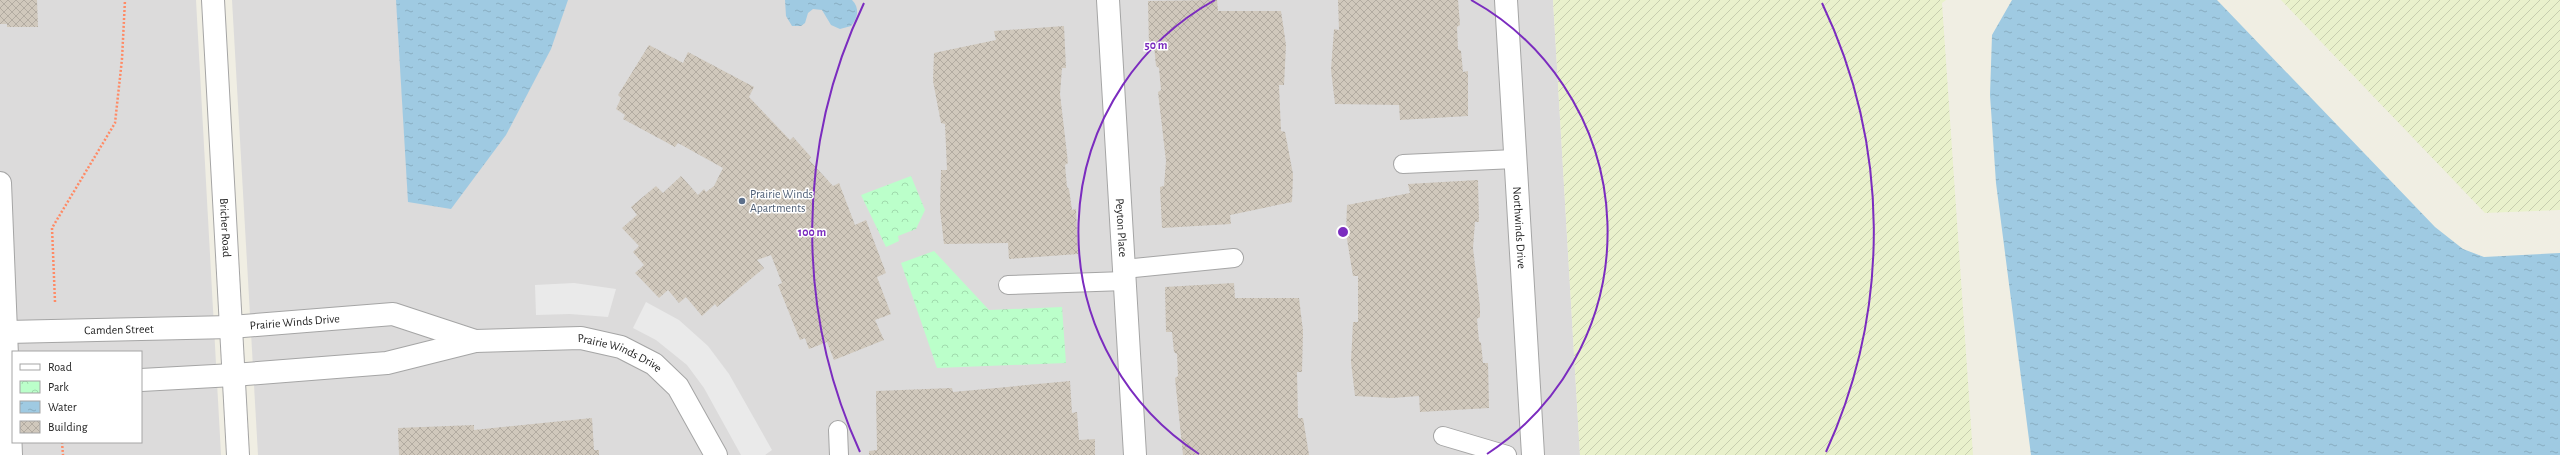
<svg xmlns="http://www.w3.org/2000/svg" width="2560" height="455" viewBox="0 0 2560 455" font-family="'Alegreya Sans',sans-serif">
  <defs>
    <pattern id="farmland-furrows" width="10" height="10" patternUnits="userSpaceOnUse"><rect width="10" height="10" fill="#e9f1cc"/><path d="M-1 1l2-2M0 10L10 0M9 11l2-2" fill="none" stroke="#c7ceaf"/></pattern>
    <pattern id="park-crowns" width="20" height="18" patternUnits="userSpaceOnUse"><rect width="20" height="18" fill="#bbffca"/><path d="M2 6a3 3 0 1 1 6 0M12 15a3 3 0 1 1 6 0" fill="none" stroke="#a0daad"/></pattern>
    <pattern id="water-ripples" width="26" height="14" patternUnits="userSpaceOnUse"><rect width="26" height="14" fill="#9fcae2"/><path d="M2 4q2-2 4 0t4 0M15 11q2-2 4 0t4 0" fill="none" stroke="#88adc1"/></pattern>
    <pattern id="building-cross-hatch" width="8" height="8" patternUnits="userSpaceOnUse"><rect width="8" height="8" fill="#d0c8bc"/><path d="M0 0l8 8M0 8l8-8" fill="none" stroke="#b2aba1"/></pattern>
  </defs>
  <rect width="100%" height="100%" fill="#f0eee3"/>
  <!-- residential -->
  <g fill="#dcdbdb" fill-rule="evenodd">
    <path d="M0,0H196L221,455H0ZM13,352H141V442H13Z"/>
    <polygon points="232,0 1553,0 1580,455 258,455"/>
  </g>
  <!-- farmland -->
  <g fill="url(#farmland-furrows)">
    <polygon points="1553,0 1946,0 1942,3 1973,455 1580,455"/>
    <polygon points="2281,0 2560,0 2560,210 2485,213"/>
  </g>
  <!-- park -->
  <g fill="url(#park-crowns)">
    <polygon points="911,176 925,210 916,229 898,236 899,241 886,247 861,195"/>
    <polygon points="934,251 989,310 1062,307 1066,363 937,368 901,263"/>
  </g>
  <!-- parking -->
  <g fill="#eaeaea">
    <polygon points="574,283 616,289 608,317 570,314 536,315 535,285"/>
    <polygon points="646,302 679,320 708,346 729,374 772,450 765,455 741,455 704,388 687,365 656,340 633,328"/>
  </g>
  <!-- water -->
  <g fill="url(#water-ripples)">
    <polygon points="396,0 568,0 551,49 506,135 451,209 408,202"/>
    <path d="M785,0H852C860,8 858,18 851,26L840,29L831,25L822,10L813,9L808,13L805,23L801,26H792L786,16Z"/>
    <polygon points="2012,0 2217,0 2435,227 2463,249 2484,257 2560,253 2560,455 2031,455 1996,183 1990,95 1992,35"/>
  </g>
  <!-- building -->
  <g fill="url(#building-cross-hatch)">
    <polygon points="0,0 37,0 38,27 7,27 7,24 0,24"/>
    <polygon points="1217,0 1218,11 1281,11 1286,45 1284,85 1279,85 1281,131 1285,132 1293,174 1292,202 1230,215 1231,224 1162,228 1160,187 1164,186 1166,161 1158,92 1161,90 1159,68 1156,66 1154,45 1149,46 1148,1"/>
    <polygon points="1338,0 1458,0 1460,25 1457,27 1458,49 1461,51 1463,72 1468,71 1468,116 1400,120 1399,105 1335,104 1331,70 1334,29 1339,30"/>
    <polygon points="1064,26 1066,68 1062,68 1060,94 1067,154 1068,163 1065,165 1067,187 1069,189 1072,210 1076,209 1078,254 1009,259 1008,243 944,244 940,210 941,170 947,170 945,124 941,123 933,81 934,53 996,40 994,31"/>
    <polygon points="649,45 683,63 688,52 754,87 749,97 790,140 793,137 811,157 809,160 833,186 839,183 855,225 866,220 886,273 877,277 891,314 875,320 884,340 834,360 827,342 809,349 805,338 800,340 778,285 782,283 771,255 757,260 764,268 717,307 715,304 702,316 686,297 679,303 668,290 659,298 635,273 644,265 633,252 639,246 622,228 637,215 631,207 656,186 663,193 681,176 698,195 704,189 706,192 714,186 723,168 678,143 675,147 623,119 625,115 616,109 621,98 618,95"/>
    <polygon points="1478,180 1479,222 1475,222 1473,248 1480,307 1480,317 1477,319 1479,341 1481,343 1483,363 1488,363 1489,408 1420,412 1419,396 1392,398 1355,396 1351,362 1353,322 1358,322 1358,276 1353,276 1346,233 1347,205 1410,193 1408,184"/>
    <polygon points="1234,283 1235,298 1299,298 1303,331 1302,372 1297,372 1298,418 1303,418 1309,455 1183,455 1175,378 1178,376 1177,354 1174,352 1172,332 1166,332 1165,287"/>
    <polygon points="1070,381 1072,413 1077,412 1079,440 1095,439 1095,455 869,455 869,451 877,450 876,391 952,388 953,392"/>
    <polygon points="592,418 594,450 599,450 599,455 399,455 398,428 474,425 474,430"/>
  </g>
  <g fill="none" stroke-linecap="round" stroke-linejoin="round">
    <!-- service casing -->
    <g stroke="#a5a5a5" stroke-width="20">
      <g id="service">
        <polyline points="1403,164 1515,159"/>
        <polyline points="1124,269 1234,258"/>
        <polyline points="1008,285 1125,281"/>
        <polyline points="838,430 839,455"/>
        <polyline points="1443,436 1507,455"/>
      </g>
    </g>
    <!-- minor casing -->
    <g stroke="#a5a5a5" stroke-width="24">
      <g id="minor">
        <path id="s1" d="M1108,0L1135,455"/>
        <path id="s2" d="M1506,0L1533,455"/>
        <polyline points="0,183 11,455"/>
        <path id="s3" d="M7,332L231,327L393,314L475,341"/>
        <path id="s4" d="M141,380L233,375L387,363L475,341L581,338L621,347L654,364L678,387L716,455"/>
      </g>
    </g>
    <!-- tertiary casing -->
    <g stroke="#a5a5a5" stroke-width="24">
      <g id="tertiary">
        <path id="s5" d="M213,0L238,455"/>
      </g>
    </g>
    <!-- path -->
    <g stroke="#ff8a65" stroke-width="2.5" stroke-dasharray="2 2" stroke-linecap="butt">
      <polyline points="55,302 52,228 115,123 122,59 125,0"/>
      <polyline points="62,442 63,455"/>
    </g>
    <!-- service -->
    <use href="#service" stroke="#fff" stroke-width="18"/>
    <!-- minor -->
    <use href="#minor" stroke="#fff" stroke-width="22"/>
    <!-- tertiary -->
    <use href="#tertiary" stroke="#fff" stroke-width="22"/>
  </g>
  <!-- distance rings -->
  <g fill="none" stroke="#7b2cbf" stroke-width="2">
    <path d="M1199 454A265 265 0 0 1 1215 0M1471 0A265 265 0 0 1 1487 454"/>
    <path d="M860 452A531 531 0 0 1 864 3M1822 3A531 531 0 0 1 1826 452"/>
  </g>
  <!-- markers -->
  <circle fill="#5c6f8a" stroke="#fff" stroke-width="1.5" cx="742" cy="201" r="4"/>
  <g text-anchor="middle" dominant-baseline="central" stroke-width="3" stroke-linejoin="round" paint-order="stroke">
    <!-- service labels -->
    <g font-size="12" fill="#4e5e75" stroke="#fff" text-anchor="start">
      <text x="750" y="194">Prairie Winds<tspan x="750" dy="14">Apartments</tspan></text>
    </g>
    <!-- street labels -->
    <g font-size="12" fill="#1e1e1e" stroke="#fff">
      <text stroke="none"><textPath href="#s5" startOffset="228">Bricher Road</textPath></text>
      <text stroke="none"><textPath href="#s1" startOffset="228">Peyton Place</textPath></text>
      <text stroke="none"><textPath href="#s2" startOffset="228">Northwinds Drive</textPath></text>
      <text stroke="none"><textPath href="#s3" startOffset="288">Prairie Winds Drive</textPath></text>
      <text stroke="none"><textPath href="#s3" startOffset="112">Camden Street</textPath></text>
      <text stroke="none"><textPath href="#s4" startOffset="485">Prairie Winds Drive</textPath></text>
    </g>
  </g>
  <circle cx="1343" cy="232" r="6" fill="#7b2cbf" stroke="#fff" stroke-width="2"/>
  <g font-size="12" text-anchor="middle" font-weight="bold" fill="#7b2cbf" stroke="#fff" stroke-width="3" stroke-linejoin="round" paint-order="stroke">
    <text x="1156" y="49">50 m</text>
    <text x="812" y="236">100 m</text>
  </g>
  <!-- legend -->
  <rect x="12" y="351" width="130" height="92" fill="#ffffff" stroke="#a5a5a5"/>
  <rect x="20" y="364" width="20" height="6" fill="#ffffff" stroke="#a5a5a5"/>
  <text x="48" y="371" font-size="12" fill="#1e1e1e">Road</text>
  <rect x="20" y="381" width="20" height="12" fill="url(#park-crowns)" stroke="#a5a5a5"/>
  <text x="48" y="391" font-size="12" fill="#1e1e1e">Park</text>
  <rect x="20" y="401" width="20" height="12" fill="url(#water-ripples)" stroke="#a5a5a5"/>
  <text x="48" y="411" font-size="12" fill="#1e1e1e">Water</text>
  <rect x="20" y="421" width="20" height="12" fill="url(#building-cross-hatch)" stroke="#a5a5a5"/>
  <text x="48" y="431" font-size="12" fill="#1e1e1e">Building</text>
</svg>
